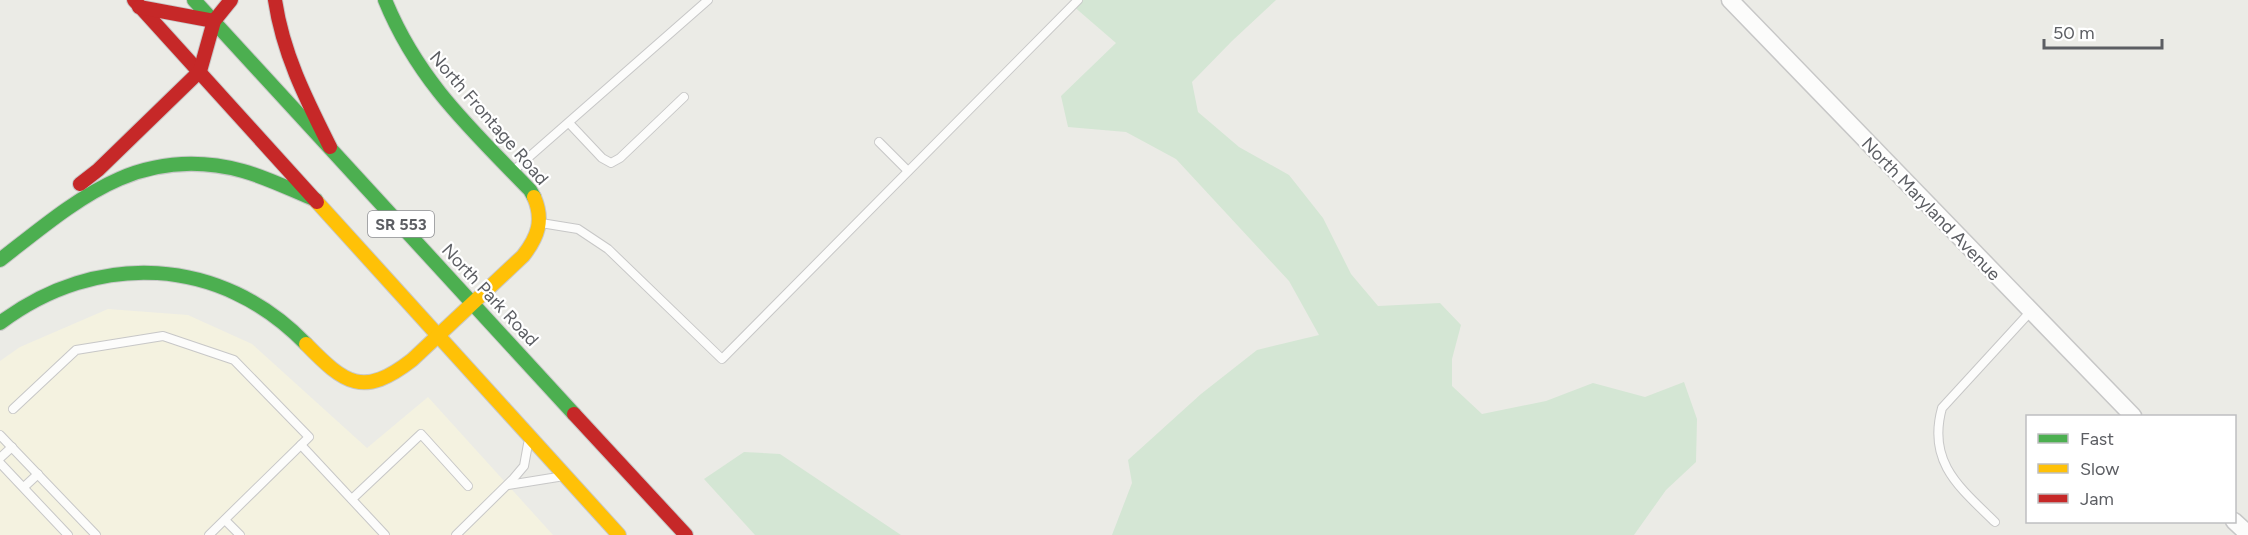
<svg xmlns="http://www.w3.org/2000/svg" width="2248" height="535" viewBox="0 0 2248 535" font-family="Figtree,sans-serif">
  <rect width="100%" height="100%" fill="#ebebe6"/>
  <!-- commercial -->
  <polygon fill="#f4f2e0" points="108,309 188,315 252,344 367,448 428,397 553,535 0,535 0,361 20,347"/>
  <!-- green -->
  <g fill="#d4e6d4">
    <polygon points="1072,0 1276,0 1232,41 1192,82 1198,112 1239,147 1289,175 1323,218 1351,274 1378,306 1440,303 1461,325 1452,359 1452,386 1482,414 1546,401 1593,383 1645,397 1684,382 1697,419 1696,462 1666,490 1634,535 1112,535 1132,483 1128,460 1201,394 1257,350 1319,335 1289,281 1176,159 1126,132 1068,127 1061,96 1116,43 1072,5"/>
    <polygon points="744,452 780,454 901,535 755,535 704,479"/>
  </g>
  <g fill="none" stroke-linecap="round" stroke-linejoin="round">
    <!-- lane casing -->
    <g stroke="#c7c7c7" stroke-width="10">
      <g id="lane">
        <polyline points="569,123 602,158 611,163 620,158 684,97"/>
        <polyline points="879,142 908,171"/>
        <polyline points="513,171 708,0"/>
        <polyline points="541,223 578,229 608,249 722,359 1078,0"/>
        <polyline points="13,409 76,350 163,336 234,360 309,437 209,535"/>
        <polyline points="0,435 96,535"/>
        <polyline points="301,445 385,535"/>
        <polyline points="0,458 12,447"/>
        <polyline points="0,463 68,535"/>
        <polyline points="508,485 558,477"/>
        <polyline points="24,487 38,474"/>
        <polyline points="352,499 421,434 468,486"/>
        <polyline points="225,520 240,535"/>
        <path d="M1995,522C1959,487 1927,462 1942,408L2031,311"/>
        <polyline points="456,535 513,479 524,466 528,444"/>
      </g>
    </g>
    <!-- street casing -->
    <g stroke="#c7c7c7" stroke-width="19">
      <g id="street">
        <polyline points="1730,0 2133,416"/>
        <polyline points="2234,521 2248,534"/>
      </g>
    </g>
    <!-- fast casing -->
    <g stroke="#c8c8c8" stroke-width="16">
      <g id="fast">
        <polyline points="194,0 574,414"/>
        <path d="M385,0C418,81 471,129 530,190L534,197"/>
        <path d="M0,260C77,200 139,143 243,171C268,178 292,190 316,200"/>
        <path d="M0,323C97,250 221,256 306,344"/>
      </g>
    </g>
    <!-- slow casing -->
    <g stroke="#c8c8c8" stroke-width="16">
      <g id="slow">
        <polyline points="317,202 619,535"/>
        <path d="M306,344C345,384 363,398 412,360L523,256C538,237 544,220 534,197"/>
      </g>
    </g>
    <!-- jam casing -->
    <g stroke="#c8c8c8" stroke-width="16">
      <g id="jam">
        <polyline points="134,0 317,202"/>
        <path d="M275,0C283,54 306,99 330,147"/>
        <polyline points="139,7 214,21"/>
        <polyline points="80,184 98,170 200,71 214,21 231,0"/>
        <polyline points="574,414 686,535"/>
      </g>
    </g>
    <!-- lane -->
    <use href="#lane" stroke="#fcfcfb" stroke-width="8"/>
    <!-- street -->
    <use href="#street" stroke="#fcfcfb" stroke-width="16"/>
    <!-- fast -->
    <use href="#fast" stroke="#4caf50" stroke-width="14"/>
    <!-- slow -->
    <use href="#slow" stroke="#ffc107" stroke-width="14"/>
    <!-- jam -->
    <use href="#jam" stroke="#c62828" stroke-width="14"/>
  </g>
  <g text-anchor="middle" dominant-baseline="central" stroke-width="4.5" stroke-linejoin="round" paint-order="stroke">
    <!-- shield labels -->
    <rect fill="#fff" stroke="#8d8e92" stroke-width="1.5" x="368" y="211" width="66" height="26" rx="4.5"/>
    <g font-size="16" font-weight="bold" fill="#5c5e63">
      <text x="401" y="224">SR 553</text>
    </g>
    <!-- street labels -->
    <g font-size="18" fill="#5c5e63" stroke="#fff">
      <text transform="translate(489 118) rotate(49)">North Frontage Road</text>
      <text transform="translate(1931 209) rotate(46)">North Maryland Avenue</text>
      <text transform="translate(490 295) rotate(47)">North Park Road</text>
    </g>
  </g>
  <!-- legend -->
  <rect x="2026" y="415" width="210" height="108" fill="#ffffff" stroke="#bebfc1" stroke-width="1.5"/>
  <rect x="2038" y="434" width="30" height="9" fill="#4caf50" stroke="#bebfc1" stroke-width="1.5"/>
  <text x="2080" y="445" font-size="18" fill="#5c5e63">Fast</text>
  <rect x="2038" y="464" width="30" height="9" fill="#ffc107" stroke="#bebfc1" stroke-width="1.5"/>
  <text x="2080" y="475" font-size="18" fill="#5c5e63">Slow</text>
  <rect x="2038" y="494" width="30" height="9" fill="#c62828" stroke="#bebfc1" stroke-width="1.5"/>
  <text x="2080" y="505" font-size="18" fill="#5c5e63">Jam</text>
  <!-- scale -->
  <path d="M2044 39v9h118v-9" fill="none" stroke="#5c5e63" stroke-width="3"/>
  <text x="2053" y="39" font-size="18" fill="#5c5e63" stroke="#ffffff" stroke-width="4.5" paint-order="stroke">50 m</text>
</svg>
